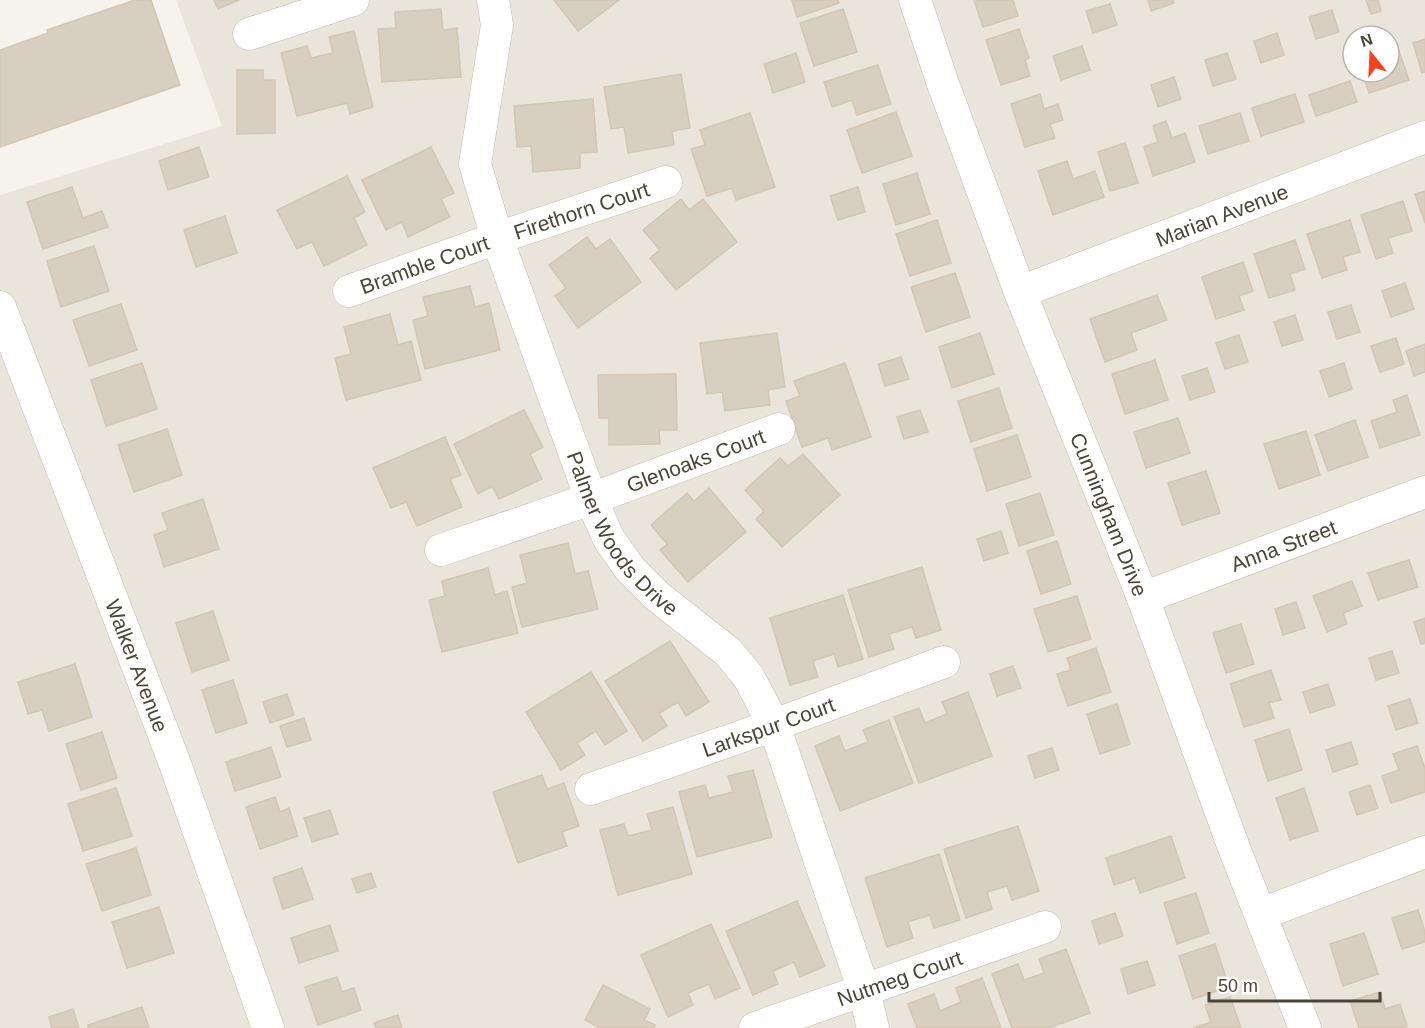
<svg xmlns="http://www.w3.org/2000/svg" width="1425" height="1028" viewBox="0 0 1425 1028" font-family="Helvetica,sans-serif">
  <rect width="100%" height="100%" fill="#f6f3ec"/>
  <!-- residential -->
  <path fill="#eae5da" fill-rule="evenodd" d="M176,0H1425V1028H0V195L222,126ZM1353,36H1389V72H1353Z"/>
  <!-- building -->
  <g fill="#d8cfc1" stroke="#d3c7b4" stroke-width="1.5">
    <polygon points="135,0 151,0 180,85 0,147 0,50 48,33 47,30"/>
    <polygon points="214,0 239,0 218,9"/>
    <polygon points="554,0 619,0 578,31"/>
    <polygon points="792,0 838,0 839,3 797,17"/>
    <polygon points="974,0 1013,0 1018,16 983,27"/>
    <polygon points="1148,0 1173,0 1174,3 1151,11"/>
    <polygon points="1366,0 1378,0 1381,11 1371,14"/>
    <polygon points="1110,4 1117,25 1093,33 1086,11"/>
    <polygon points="441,9 443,30 457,28 461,77 382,82 378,29 396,28 395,12"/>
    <polygon points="843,9 857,52 814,66 800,23"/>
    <polygon points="1332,10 1339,32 1316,39 1309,17"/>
    <polygon points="1019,29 1029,58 1025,60 1030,76 1001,85 986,40"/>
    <polygon points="354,31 373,107 350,114 347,103 297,116 281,53 307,46 311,58 333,53 329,37"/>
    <polygon points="1277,33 1284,55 1261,63 1254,41"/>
    <polygon points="1425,39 1425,72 1422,73 1413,43"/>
    <polygon points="1082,46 1090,70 1061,80 1053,56"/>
    <polygon points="1399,51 1409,80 1369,93 1362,72 1389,72 1389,54"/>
    <polygon points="796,53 805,82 773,93 764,64"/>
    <polygon points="1227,53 1236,79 1213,86 1205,60"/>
    <polygon points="878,65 891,104 857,115 852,100 832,107 824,82"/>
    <polygon points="237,70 263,70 263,80 275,80 275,133 237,134"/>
    <polygon points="681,74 690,128 672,131 674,145 628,153 624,127 611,129 604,87"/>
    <polygon points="1174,77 1181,99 1158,107 1151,85"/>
    <polygon points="1350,81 1357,102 1316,116 1309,95"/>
    <polygon points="1040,94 1044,109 1058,104 1063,120 1050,124 1055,138 1025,147 1011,104"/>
    <polygon points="1295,94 1304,122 1261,136 1252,108"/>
    <polygon points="593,99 597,152 580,153 580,168 533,172 531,146 517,147 514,106"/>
    <polygon points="896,112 912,156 862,173 847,130"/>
    <polygon points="750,113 775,187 736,200 732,188 707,196 691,149 705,145 700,130"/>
    <polygon points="1240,113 1249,141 1208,154 1199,126"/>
    <polygon points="1166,121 1172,138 1185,133 1195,162 1153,176 1144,147 1158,142 1153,126"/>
    <polygon points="1125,143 1138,183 1110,191 1098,152"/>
    <polygon points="199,147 209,177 168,190 159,161"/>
    <polygon points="431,147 454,193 441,199 450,217 408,237 402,222 386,230 362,180"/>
    <polygon points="1067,161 1073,179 1095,171 1104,197 1053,215 1038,171"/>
    <polygon points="917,173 930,214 896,225 883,184"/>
    <polygon points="347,176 365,212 354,218 367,245 324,266 312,242 297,249 277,210"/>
    <polygon points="72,187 83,218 102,211 108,227 43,249 27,202"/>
    <polygon points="858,187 865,212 838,220 830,196"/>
    <polygon points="1425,191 1425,223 1415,194"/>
    <polygon points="681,199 689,210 703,199 737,242 676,290 650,258 660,250 643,230"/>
    <polygon points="1403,201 1412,231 1388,238 1393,253 1376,259 1361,215"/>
    <polygon points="225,216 237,253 196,267 184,230"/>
    <polygon points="937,220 951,263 910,276 896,234"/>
    <polygon points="1350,220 1360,252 1343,257 1347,270 1322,278 1307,234"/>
    <polygon points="587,237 596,249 610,239 641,282 578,328 555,296 566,288 549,265"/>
    <polygon points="1295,240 1305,269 1290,274 1295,290 1269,298 1254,254"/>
    <polygon points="94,246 109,291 61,307 47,261"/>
    <polygon points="1243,262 1253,291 1239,296 1244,310 1216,319 1202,277"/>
    <polygon points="955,273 970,317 926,332 911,287"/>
    <polygon points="1405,283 1414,309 1391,317 1382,291"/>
    <polygon points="470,286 475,307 489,303 500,350 425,369 413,320 428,316 423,297"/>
    <polygon points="1157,295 1167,320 1131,333 1137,350 1105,362 1090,319"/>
    <polygon points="121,304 137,350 89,366 73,320"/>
    <polygon points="1351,305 1360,332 1337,339 1328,312"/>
    <polygon points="390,314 398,345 411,341 421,380 346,400 335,358 351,354 344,327"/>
    <polygon points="1295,315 1303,340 1282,346 1274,322"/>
    <polygon points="777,333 785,387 768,390 770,405 725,411 722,392 707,394 700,343"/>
    <polygon points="980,333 994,374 952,388 939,347"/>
    <polygon points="1239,335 1248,362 1225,369 1216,343"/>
    <polygon points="1396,338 1404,364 1380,372 1371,346"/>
    <polygon points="1425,344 1425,372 1414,376 1406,351"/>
    <polygon points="901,357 909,379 885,386 878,364"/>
    <polygon points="1155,360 1168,400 1125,414 1112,374"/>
    <polygon points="142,363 157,409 106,426 91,380"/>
    <polygon points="845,363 871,437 832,450 828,438 802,447 786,401 800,396 794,381"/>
    <polygon points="1344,363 1352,389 1329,397 1320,371"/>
    <polygon points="1207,368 1215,392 1190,400 1182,376"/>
    <polygon points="676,374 677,430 659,430 660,444 609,445 609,418 599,418 598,375"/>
    <polygon points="999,388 1012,428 971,442 958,401"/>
    <polygon points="1407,395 1420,435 1380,448 1371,421 1397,412 1393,400"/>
    <polygon points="524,410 543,447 530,454 542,479 499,499 492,486 478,494 454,444"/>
    <polygon points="920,410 928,432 904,439 897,417"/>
    <polygon points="1178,418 1190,453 1146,468 1134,432"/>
    <polygon points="1355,420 1368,457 1328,471 1315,435"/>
    <polygon points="167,429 182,475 134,492 118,445"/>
    <polygon points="1306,431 1320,475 1279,489 1264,444"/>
    <polygon points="1017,435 1031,477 987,491 974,449"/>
    <polygon points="445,437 461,475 450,479 462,507 417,526 406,502 391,508 373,468"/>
    <polygon points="803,454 840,495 782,547 756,519 764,511 745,490 780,458 788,466"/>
    <polygon points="1206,471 1220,513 1182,525 1168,483"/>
    <polygon points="709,488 746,532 688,582 660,550 667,544 651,525 687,493 694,501"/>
    <polygon points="1040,493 1054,535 1019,546 1006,504"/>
    <polygon points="203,499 219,549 164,567 154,535 168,530 162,513"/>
    <polygon points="1001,531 1008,553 984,561 977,539"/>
    <polygon points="1057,541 1071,584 1041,594 1027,551"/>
    <polygon points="568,543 575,574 588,571 598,609 522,627 512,587 527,583 520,555"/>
    <polygon points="1409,560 1418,587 1378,600 1368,573"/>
    <polygon points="922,567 941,630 916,638 912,627 889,634 894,649 869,657 848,590"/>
    <polygon points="488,568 495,595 507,591 518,633 442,652 429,600 445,596 442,581"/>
    <polygon points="1352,581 1362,606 1343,613 1347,624 1327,632 1313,596"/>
    <polygon points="843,595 863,659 838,667 834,654 813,661 818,677 790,685 770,618"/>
    <polygon points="1077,596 1091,639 1048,652 1034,609"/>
    <polygon points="1296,602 1305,628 1283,635 1275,609"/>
    <polygon points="213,611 229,660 192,672 176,623"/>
    <polygon points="1425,618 1425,643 1421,644 1414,622"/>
    <polygon points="1241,624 1254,664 1226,673 1213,633"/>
    <polygon points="670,641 709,702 686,716 678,702 659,713 667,726 643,741 605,681"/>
    <polygon points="1096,648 1111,692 1068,706 1057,674 1071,670 1067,658"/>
    <polygon points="1392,651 1399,673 1376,680 1369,658"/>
    <polygon points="75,664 92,717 49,731 42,710 28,714 18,682"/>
    <polygon points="1013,666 1021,688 997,696 990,674"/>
    <polygon points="1271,670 1281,700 1269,703 1274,718 1244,727 1230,684"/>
    <polygon points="591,672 627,731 605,745 596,731 577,743 585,755 561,770 526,712"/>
    <polygon points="233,680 247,723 216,733 202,690"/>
    <polygon points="1328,684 1335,705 1310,713 1303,692"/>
    <polygon points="968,692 992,756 919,783 894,717 919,708 925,723 947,714 942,702"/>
    <polygon points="287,694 294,715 270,723 263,702"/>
    <polygon points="1410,699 1418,723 1396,730 1388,706"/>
    <polygon points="1117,704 1130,744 1100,754 1087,714"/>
    <polygon points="304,718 311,740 287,747 280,726"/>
    <polygon points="889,720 913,783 840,811 815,746 839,736 845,751 868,742 863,730"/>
    <polygon points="1289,729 1302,770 1268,781 1255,740"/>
    <polygon points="102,732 117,778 81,790 66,744"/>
    <polygon points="1351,742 1358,764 1333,772 1326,750"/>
    <polygon points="1417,746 1425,768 1425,792 1391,803 1382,776 1399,770 1393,754"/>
    <polygon points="271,747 281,777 235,791 226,762"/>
    <polygon points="1052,748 1059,770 1035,778 1028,756"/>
    <polygon points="753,770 772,837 697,857 679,792 705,785 709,798 733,792 728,776"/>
    <polygon points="542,775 547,789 564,783 579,826 562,832 567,846 518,863 493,792"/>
    <polygon points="1370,785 1378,808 1357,815 1349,792"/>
    <polygon points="116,788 132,836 83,851 68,804"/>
    <polygon points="1304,788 1318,831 1290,840 1276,798"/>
    <polygon points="275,797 280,812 289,808 298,836 260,849 246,807"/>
    <polygon points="673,807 692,874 618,895 600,830 624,824 628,836 652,830 647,814"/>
    <polygon points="330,810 338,834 312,842 304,818"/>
    <polygon points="1018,826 1039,891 1012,900 1007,886 987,892 992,909 966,918 944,849"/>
    <polygon points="1171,836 1185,878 1140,893 1135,878 1114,885 1106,858"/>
    <polygon points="136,848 151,895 102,911 86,864"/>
    <polygon points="939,854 960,920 934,928 930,915 908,922 913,938 887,947 865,878"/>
    <polygon points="302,868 313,899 283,909 273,878"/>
    <polygon points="371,873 376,887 357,893 352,879"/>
    <polygon points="1196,893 1209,933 1177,944 1164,903"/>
    <polygon points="797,901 825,966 800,977 794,962 773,971 778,984 753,995 726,931"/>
    <polygon points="159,907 174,953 127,968 112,922"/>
    <polygon points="1418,910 1425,932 1425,942 1402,949 1392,918"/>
    <polygon points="1115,913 1123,936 1099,944 1092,921"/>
    <polygon points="711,924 740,988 715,999 709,984 688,993 693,1005 668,1017 641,955"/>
    <polygon points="330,925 338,951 299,963 291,938"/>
    <polygon points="1364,933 1378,974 1343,986 1330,944"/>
    <polygon points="1215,944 1229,987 1193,999 1179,956"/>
    <polygon points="1066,949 1090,1013 1049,1028 1012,1028 992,974 1018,964 1024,980 1044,973 1039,959"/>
    <polygon points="1147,961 1155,985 1128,994 1121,969"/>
    <polygon points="337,977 342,992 354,988 361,1010 318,1025 305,987"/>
    <polygon points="982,978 1001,1028 917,1028 908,1004 934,994 940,1011 961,1002 956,988"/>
    <polygon points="603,985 650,1009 644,1020 655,1025 654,1028 600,1028 585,1020"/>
    <polygon points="1380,992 1385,1009 1400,1004 1407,1026 1402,1028 1359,1028 1350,1001"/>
    <polygon points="1230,997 1241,1028 1193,1028 1211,1022 1205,1005"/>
    <polygon points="142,1007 149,1028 88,1028 88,1025"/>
    <polygon points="73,1009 79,1028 52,1028 49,1017"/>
    <polygon points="398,1015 402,1028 376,1028 374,1023"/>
  </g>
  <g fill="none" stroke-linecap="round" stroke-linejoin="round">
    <!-- minor casing -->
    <g stroke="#c2bbae" stroke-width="33">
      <g id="minor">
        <path id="s1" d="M493,0L497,25L475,164L497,238L591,499L609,539L630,569L657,596L728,652L748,676L774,725L864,991L873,1028"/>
        <path id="s2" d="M915,0L942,81L1020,292L1143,598L1234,848L1305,1028"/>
        <polyline points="249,34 353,0"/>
        <path id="s3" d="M349,291L497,238L666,182"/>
        <path id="s4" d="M1020,292L1425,137"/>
        <path id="s5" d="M0,307L174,761L268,1028"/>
        <path id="s6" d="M441,550L591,499L779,429"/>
        <path id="s7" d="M1143,598L1425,492"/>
        <path id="s8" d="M591,789L774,725L944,662"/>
        <polyline points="1261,914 1425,852"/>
        <path id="s9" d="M755,1028L1045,927"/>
      </g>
    </g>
    <!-- minor -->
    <use href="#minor" stroke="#fff" stroke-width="32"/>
  </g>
  <g text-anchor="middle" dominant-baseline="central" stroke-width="5" stroke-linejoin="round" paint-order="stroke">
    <!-- street labels -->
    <g font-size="21" fill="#4b4439" stroke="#fff">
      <text stroke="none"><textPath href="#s3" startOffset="246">Firethorn Court</textPath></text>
      <text stroke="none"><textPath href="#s4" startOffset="216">Marian Avenue</textPath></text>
      <text stroke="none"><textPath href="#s3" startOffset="80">Bramble Court</textPath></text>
      <text stroke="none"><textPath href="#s6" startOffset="270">Glenoaks Court</textPath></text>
      <text stroke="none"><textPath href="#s2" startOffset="550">Cunningham Drive</textPath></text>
      <text stroke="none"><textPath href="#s1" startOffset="567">Palmer Woods Drive</textPath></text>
      <text stroke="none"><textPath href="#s7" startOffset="150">Anna Street</textPath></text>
      <text stroke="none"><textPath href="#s5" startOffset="384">Walker Avenue</textPath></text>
      <text stroke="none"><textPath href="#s8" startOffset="188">Larkspur Court</textPath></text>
      <text stroke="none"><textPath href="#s9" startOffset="153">Nutmeg Court</textPath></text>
    </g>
  </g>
  <!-- north arrow -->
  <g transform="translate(1371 54) rotate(342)"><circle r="28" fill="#ffffff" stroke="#b7b4b0" stroke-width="1.5"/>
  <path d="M0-4.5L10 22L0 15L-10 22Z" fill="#fc3f1d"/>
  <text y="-9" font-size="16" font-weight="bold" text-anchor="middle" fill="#4b4439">N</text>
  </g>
  <!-- scale -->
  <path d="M1209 992v9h171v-9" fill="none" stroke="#4b4439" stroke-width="3"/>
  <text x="1218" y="992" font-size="18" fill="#4b4439" stroke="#ffffff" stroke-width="4.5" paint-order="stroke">50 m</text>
</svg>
